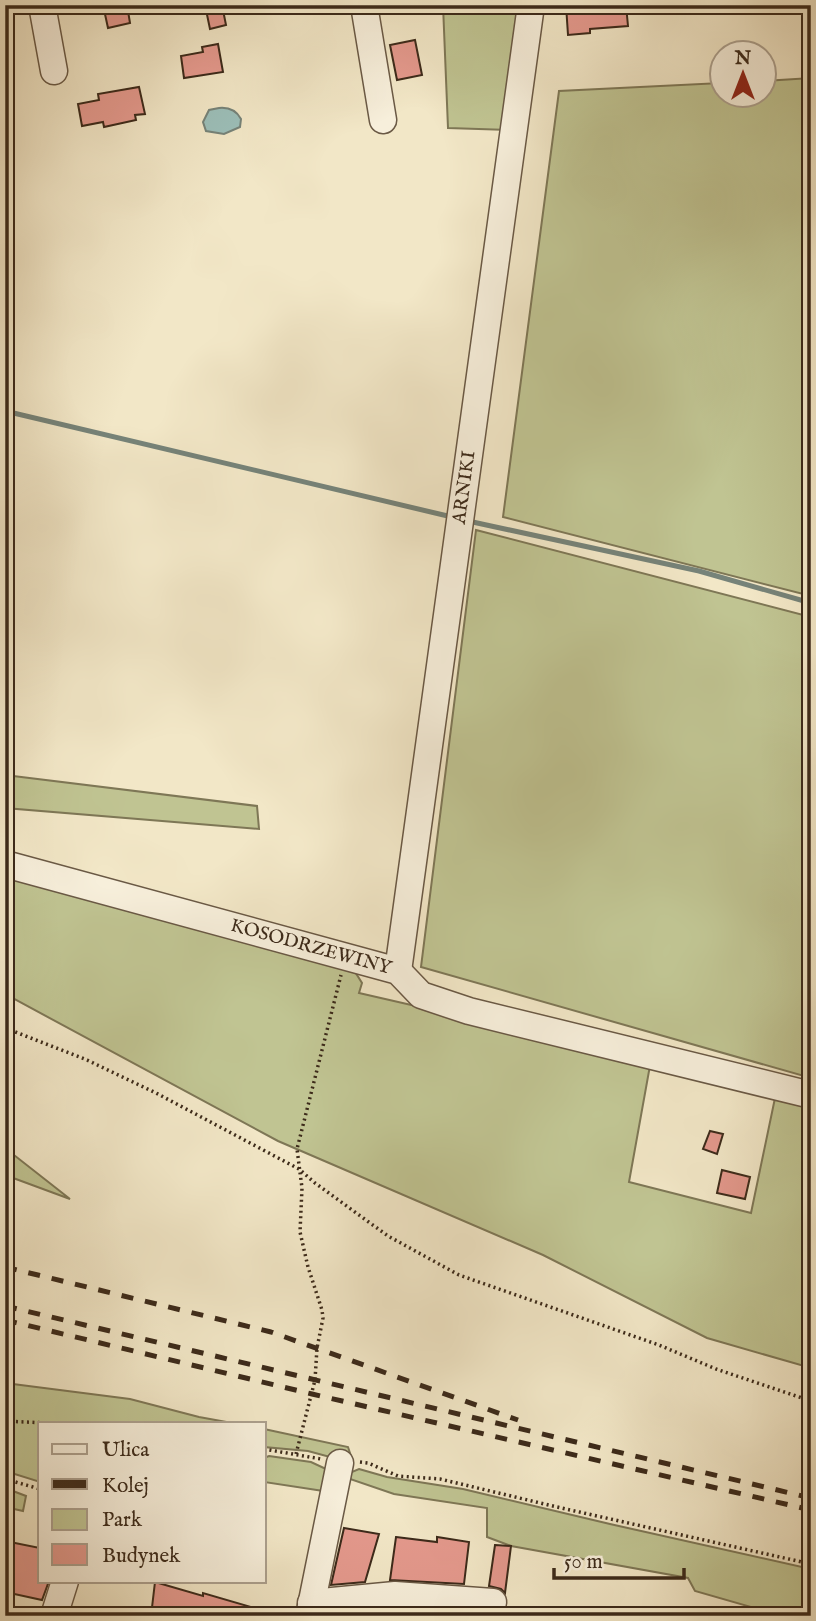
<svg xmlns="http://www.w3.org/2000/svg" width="816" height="1621" viewBox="0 0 816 1621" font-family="'IM FELL English',serif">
  <rect width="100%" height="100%" fill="#f2e7c7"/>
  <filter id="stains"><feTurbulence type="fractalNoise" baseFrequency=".00286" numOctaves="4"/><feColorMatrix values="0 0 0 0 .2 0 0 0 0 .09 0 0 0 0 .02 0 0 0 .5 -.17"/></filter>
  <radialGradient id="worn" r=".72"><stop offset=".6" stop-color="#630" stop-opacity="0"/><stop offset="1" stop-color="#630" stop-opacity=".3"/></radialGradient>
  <!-- green -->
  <g fill="#c0c492" stroke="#7e7756" stroke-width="2">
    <polygon points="443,5 524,5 509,130 448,128"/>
    <polygon points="811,78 811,596 503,517 559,91 721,83 722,94 764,94 764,81"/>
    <polygon points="476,530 811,617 811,1078 421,967"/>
    <polygon points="5,775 257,806 259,829 5,808"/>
    <polygon points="5,864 345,956 362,983 359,993 651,1060 629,1182 751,1213 775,1098 811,1107 811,1368 707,1338 543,1255 278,1141 5,994"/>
    <polygon points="5,1151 14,1155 70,1199 5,1175"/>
    <polygon points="5,1383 130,1399 199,1417 232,1423 40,1423 40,1482 5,1471"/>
    <polygon points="264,1429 348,1447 351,1456 330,1457 308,1451 264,1447"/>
    <polygon points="269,1456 311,1462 326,1469 330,1492 264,1482 264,1458"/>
    <polygon points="359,1469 387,1477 463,1489 610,1524 811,1569 811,1616 782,1616 695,1591 688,1578 511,1546 487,1537 487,1508 394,1494 350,1479 347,1474"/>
    <polygon points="5,1488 26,1496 23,1511 5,1507"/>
  </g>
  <!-- water -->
  <path fill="#9cbfb9" stroke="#768379" stroke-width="2" d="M219,108C229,107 236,110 241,119L240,127L224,134L206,131L203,122L209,110Z"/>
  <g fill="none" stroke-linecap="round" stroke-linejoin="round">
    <!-- stream -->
    <g stroke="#768379" stroke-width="5">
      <polyline points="5,411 452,517"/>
      <polyline points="468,521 699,571 811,603"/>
    </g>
  </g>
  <!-- building -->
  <g fill="#e4998d" stroke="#3c2a1a" stroke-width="2">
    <polygon points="103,5 127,5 130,23 108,28"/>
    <polygon points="205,5 222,5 226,25 210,29"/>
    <polygon points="566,5 626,5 628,26 590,29 590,33 568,35"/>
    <polygon points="415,40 422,75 397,80 390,45"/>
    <polygon points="218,44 223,72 184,78 181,56 203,52 202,47"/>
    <polygon points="139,87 145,114 135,115 136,120 104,127 103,122 82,126 78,104 99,100 98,94"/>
    <polygon points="710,1131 723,1134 717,1154 703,1149"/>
    <polygon points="722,1170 750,1177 745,1199 717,1193"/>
    <polygon points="344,1528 379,1534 365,1582 331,1585"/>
    <polygon points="396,1537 437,1542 437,1537 469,1542 464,1584 390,1580"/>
    <polygon points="5,1541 40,1548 40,1581 49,1581 42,1600 5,1592"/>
    <polygon points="495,1545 511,1546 505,1593 501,1589 489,1586"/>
    <polygon points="155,1582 203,1596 203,1593 268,1612 267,1616 151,1616"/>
  </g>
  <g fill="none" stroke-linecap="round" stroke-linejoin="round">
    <!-- minor casing -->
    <g stroke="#6a5945" stroke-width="29">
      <g id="minor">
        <polyline points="42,5 54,71"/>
        <polyline points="364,5 383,120"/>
        <path id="s1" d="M5,864L398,971L421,995L469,1011L811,1095"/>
        <path id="s2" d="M398,971L531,5"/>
        <polyline points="311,1603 395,1595 493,1602"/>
        <polyline points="54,1616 65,1581"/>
        <polyline points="309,1616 340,1463"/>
      </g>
    </g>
    <!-- path -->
    <g stroke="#3c2a1a" stroke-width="3.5" stroke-dasharray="2 3.5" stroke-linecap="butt">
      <polyline points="5,1028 87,1060 156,1093 299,1169 315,1183 388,1236 459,1275 659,1345 716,1369 811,1401"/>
      <polyline points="5,1421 46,1423"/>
      <polyline points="264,1449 321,1459"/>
      <polyline points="296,1454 315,1380 317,1348 323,1318 322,1310 308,1267 300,1232 302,1188 297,1149 341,975"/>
      <polyline points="360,1462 368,1463 398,1476 440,1479 557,1507 811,1564"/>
      <polyline points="5,1479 40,1489"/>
    </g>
    <!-- minor -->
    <use href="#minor" stroke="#f7efdb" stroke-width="26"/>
    <!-- rail -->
    <g stroke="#3c2a1a" stroke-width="5" stroke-dasharray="12 12" stroke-linecap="butt">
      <polyline points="5,1267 271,1332 518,1420"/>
      <polyline points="5,1306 811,1498"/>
      <polyline points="5,1320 312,1394 811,1510"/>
    </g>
  </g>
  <g text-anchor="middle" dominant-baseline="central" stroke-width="5" stroke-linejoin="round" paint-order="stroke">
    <!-- street labels -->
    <g font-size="19" fill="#3c2a1a" stroke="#f7efdb">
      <text stroke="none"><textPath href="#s2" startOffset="488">ARNIKI</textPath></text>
      <text stroke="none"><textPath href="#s1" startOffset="317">KOSODRZEWINY</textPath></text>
    </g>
  </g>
  <!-- margin -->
  <rect width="816" height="1621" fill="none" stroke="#f2e7c7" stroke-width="28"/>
  <rect x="7" y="7" width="802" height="1607" fill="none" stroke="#3c2a1a" stroke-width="3.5"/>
  <rect x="14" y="14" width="788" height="1593" fill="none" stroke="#3c2a1a" stroke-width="2"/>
  <!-- legend -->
  <rect x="38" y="1422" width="228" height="161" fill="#f7efdb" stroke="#aca08e" stroke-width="2"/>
  <rect x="52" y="1444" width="35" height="10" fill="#f7efdb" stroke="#aca08e" stroke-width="2"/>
  <text x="102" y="1456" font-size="21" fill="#3c2a1a">Ulica</text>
  <rect x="52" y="1479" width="35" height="10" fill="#3c2a1a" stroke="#aca08e" stroke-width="2"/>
  <text x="102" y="1492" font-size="21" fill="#3c2a1a">Kolej</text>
  <rect x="52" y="1509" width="35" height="21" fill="#c0c492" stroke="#aca08e" stroke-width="2"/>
  <text x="102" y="1526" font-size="21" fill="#3c2a1a">Park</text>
  <rect x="52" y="1544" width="35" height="21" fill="#e4998d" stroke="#aca08e" stroke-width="2"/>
  <text x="102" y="1562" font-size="21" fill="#3c2a1a">Budynek</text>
  <!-- north arrow -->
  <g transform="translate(743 74)"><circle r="33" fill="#f7efdb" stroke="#aca08e" stroke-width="2"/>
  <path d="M0-5L12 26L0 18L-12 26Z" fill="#8f2418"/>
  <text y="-10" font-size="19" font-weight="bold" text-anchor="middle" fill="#3c2a1a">N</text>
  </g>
  <!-- scale -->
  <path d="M554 1568v10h130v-10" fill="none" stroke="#3c2a1a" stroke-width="3.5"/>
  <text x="564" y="1568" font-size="21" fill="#3c2a1a" stroke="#f7efdb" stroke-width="5" paint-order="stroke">50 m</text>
  <rect width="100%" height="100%" filter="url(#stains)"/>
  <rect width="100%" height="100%" fill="url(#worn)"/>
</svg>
